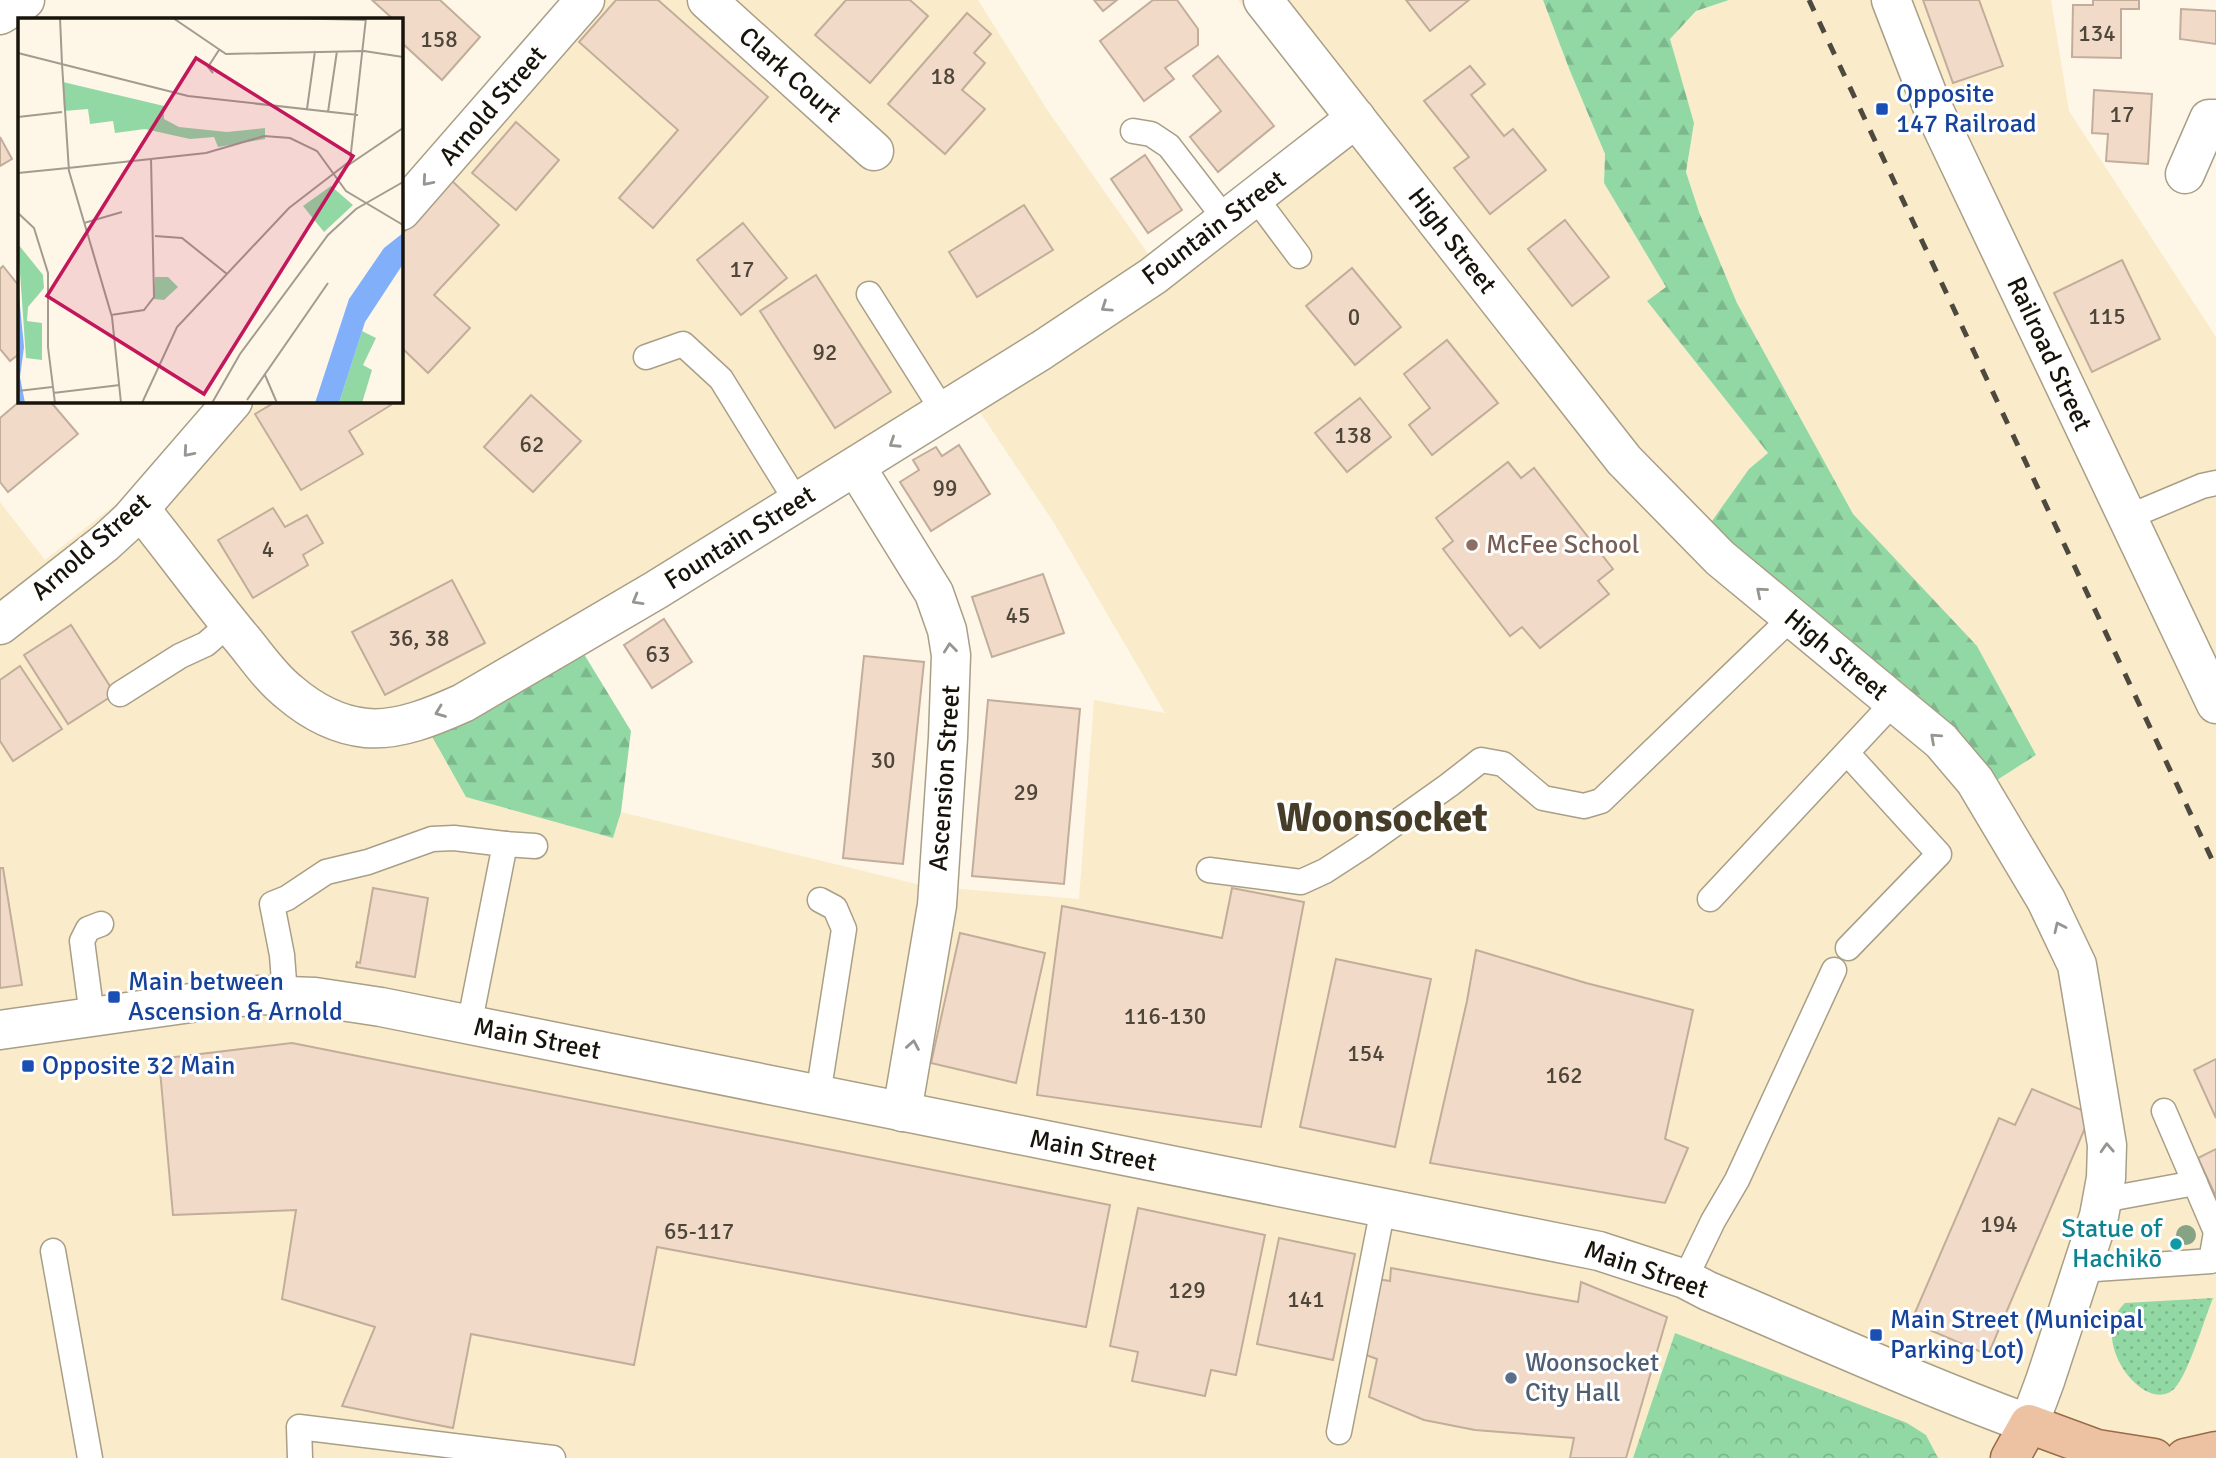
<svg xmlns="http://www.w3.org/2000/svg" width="2216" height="1458" viewBox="0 0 2216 1458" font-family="Signika,sans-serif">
  <defs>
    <pattern id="grass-dots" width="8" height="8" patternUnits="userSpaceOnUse" patternTransform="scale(1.75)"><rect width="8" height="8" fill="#92d8a4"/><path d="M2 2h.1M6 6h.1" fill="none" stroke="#7db88c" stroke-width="1.8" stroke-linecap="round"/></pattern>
    <pattern id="forest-firs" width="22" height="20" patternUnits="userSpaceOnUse" patternTransform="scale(1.75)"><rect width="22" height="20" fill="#92d8a4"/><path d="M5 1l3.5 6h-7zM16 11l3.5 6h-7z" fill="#7db88c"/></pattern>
    <pattern id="park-crowns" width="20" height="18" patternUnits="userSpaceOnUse" patternTransform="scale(1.75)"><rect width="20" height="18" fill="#92d8a4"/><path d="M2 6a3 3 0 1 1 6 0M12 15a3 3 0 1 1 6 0" fill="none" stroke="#7db88c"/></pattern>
  </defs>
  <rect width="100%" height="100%" fill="#fef7e8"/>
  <!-- built -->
  <path fill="#faeccb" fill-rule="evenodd" d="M572,0H978L1048,111L1156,265L1334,125L1238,0H1543L1570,71L1605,154L1604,183L1666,287L1647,301L1768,453L1749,469L1903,732L1946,773L1966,800L2036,755L1977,646L1853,515L1737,303L1699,212L1686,172L1694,123L1669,39L1696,11L1729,0H2051L2069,111L2216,337V1458H1938L1926,1435L1675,1333L1633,1458H0V502L45,560L145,481L217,401H401V196ZM967,393L1054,523L1165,713L1094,700L1079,899L925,886L621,812L613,838L576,641Z"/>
  <!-- grass -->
  <path fill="url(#grass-dots)" d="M2213,1298C2204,1320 2189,1372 2175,1388C2147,1418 2085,1340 2125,1303Z"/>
  <!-- forest -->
  <g fill="url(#forest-firs)">
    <polygon points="1543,0 1729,0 1696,11 1670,39 1694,123 1686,172 1699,212 1737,303 1853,514 1977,646 2036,755 1966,800 1946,773 1903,732 1780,626 1712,521 1749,469 1768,453 1647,301 1666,287 1604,183 1605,154 1570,71"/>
    <polygon points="576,641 631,731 621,812 613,838 466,797 424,722"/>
  </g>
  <!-- park -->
  <polygon fill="url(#park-crowns)" points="1675,1333 1907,1423 1926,1435 1938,1458 1633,1458"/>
  <!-- building -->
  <g fill="#f1dbc8" stroke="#c2ad9b" stroke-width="2">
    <polygon points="372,0 440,0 480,37 442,80 401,42 401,19 393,19"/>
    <polygon points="616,0 658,0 768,97 653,228 619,198 678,130 579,42"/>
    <polygon points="846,0 910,0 928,16 870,83 815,35"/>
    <polygon points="1094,0 1117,0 1103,11"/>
    <polygon points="1153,0 1177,0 1198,29 1198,45 1165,68 1174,79 1144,101 1100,41"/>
    <polygon points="1406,0 1469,0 1430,31"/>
    <polygon points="1923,0 1979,0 2003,66 1953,83"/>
    <polygon points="2093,0 2139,0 2139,9 2121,9 2121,58 2072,57 2073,5 2093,5"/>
    <polygon points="2181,9 2216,11 2216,44 2180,39"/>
    <polygon points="967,13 991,34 974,53 985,63 962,90 985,109 945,154 888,104"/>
    <polygon points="1218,56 1274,126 1218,172 1190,137 1221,111 1193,76"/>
    <polygon points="1470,66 1485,84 1471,95 1504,136 1513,129 1546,170 1490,214 1454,168 1469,157 1424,101"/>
    <polygon points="2094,90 2152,94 2148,164 2106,161 2108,134 2092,133"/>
    <polygon points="516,122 559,160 516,210 472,173"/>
    <polygon points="0,137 12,159 0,166"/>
    <polygon points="1145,155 1182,210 1148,233 1111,179"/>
    <polygon points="451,180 499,225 434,295 470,328 428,373 401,347 401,235"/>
    <polygon points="1024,205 1053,250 977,297 949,252"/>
    <polygon points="1565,220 1609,277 1572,306 1528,249"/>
    <polygon points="743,223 787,278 741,315 697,260"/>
    <polygon points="2122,260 2160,339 2092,372 2054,293"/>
    <polygon points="3,266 19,286 19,354 10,361 0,349 0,269"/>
    <polygon points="1352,268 1401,327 1355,365 1306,306"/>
    <polygon points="816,275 891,392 835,428 760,311"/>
    <polygon points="1447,340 1498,403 1432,455 1409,425 1430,408 1404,374"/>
    <polygon points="531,395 581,441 533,492 484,447"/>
    <polygon points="1360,398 1391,437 1347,472 1315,433"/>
    <polygon points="20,401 50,401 78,434 8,492 0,482 0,418"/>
    <polygon points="277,401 389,401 391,405 349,431 363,454 301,490 255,414"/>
    <polygon points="959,445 990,494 931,531 900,482 919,470 913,460 936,447 942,456"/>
    <polygon points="1508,462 1521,478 1534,468 1613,569 1598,581 1609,594 1540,648 1522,627 1510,636 1443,549 1453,541 1436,518"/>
    <polygon points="273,508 285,527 307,515 323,543 303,555 308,565 253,598 218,540"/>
    <polygon points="1043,574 1064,633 992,657 972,597"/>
    <polygon points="452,580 485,643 385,695 352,632"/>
    <polygon points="664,619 692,662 652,688 624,645"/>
    <polygon points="71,625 115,694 68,724 24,655"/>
    <polygon points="864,656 924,662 903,864 843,858"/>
    <polygon points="20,666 62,729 13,761 0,741 0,680"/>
    <polygon points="988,700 1080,709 1064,884 972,876"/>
    <polygon points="0,868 3,868 22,985 0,988"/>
    <polygon points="373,888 428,898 415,977 356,967 357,962 360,963"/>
    <polygon points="1232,888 1304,902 1261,1127 1037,1095 1062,906 1222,938"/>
    <polygon points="960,933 1045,953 1016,1083 931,1063"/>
    <polygon points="1476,950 1586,983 1693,1010 1665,1139 1688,1148 1665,1203 1430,1163 1467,1001"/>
    <polygon points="1336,959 1431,979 1395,1147 1300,1127"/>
    <polygon points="292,1043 1110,1205 1086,1327 657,1247 634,1365 471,1334 453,1428 342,1406 375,1327 282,1299 296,1210 173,1215 159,1059"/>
    <polygon points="2216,1059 2216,1118 2194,1070"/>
    <polygon points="2032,1089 2091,1114 1988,1355 1911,1322 1999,1118 2015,1125"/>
    <polygon points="2216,1149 2216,1197 2198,1158"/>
    <polygon points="1138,1208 1265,1235 1236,1375 1211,1370 1205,1396 1132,1381 1138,1352 1110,1346"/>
    <polygon points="1279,1238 1355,1254 1333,1360 1257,1344"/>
    <polygon points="1391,1268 1578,1302 1581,1282 1667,1317 1626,1458 1570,1458 1574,1438 1475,1430 1424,1420 1369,1397 1377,1359 1358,1352 1371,1278 1390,1281"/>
  </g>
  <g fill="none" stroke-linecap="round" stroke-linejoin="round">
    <!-- service casing -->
    <g stroke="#a99f87" stroke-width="27">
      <g id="service">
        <polyline points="1133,131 1151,134 1169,146 1226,220"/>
        <polyline points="1255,197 1299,256"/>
        <polyline points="869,294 943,411"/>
        <polyline points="646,357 683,344 721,379 797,502"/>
        <polyline points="2126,518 2202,486 2216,483"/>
        <polyline points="120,694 180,656 206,644 229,624"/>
        <polyline points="1847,753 1939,854 1848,948"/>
        <polyline points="505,844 535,846"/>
        <polyline points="1209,870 1301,882 1325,871 1362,847 1449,785 1481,760 1503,764 1543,798 1584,806 1601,801 1791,618"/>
        <polyline points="1710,899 1893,703"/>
        <polyline points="285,995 282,955 272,904 287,898 326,872 368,862 432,839 454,838 505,844 469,1026"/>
        <polyline points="92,1016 82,941 88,929 101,924"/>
        <polyline points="818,1095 844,929 835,908 820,900"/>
        <polyline points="2103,1200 2195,1183"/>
        <polyline points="53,1251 90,1458"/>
        <polyline points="2081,1270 2211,1261 2216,1232 2164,1111"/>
        <polyline points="1685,1279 1713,1221 1737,1180 1834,970"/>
        <polyline points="1339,1432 1383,1208"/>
        <polyline points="300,1458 299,1427 553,1458"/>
      </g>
    </g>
    <!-- minor casing -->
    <g stroke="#a99f87" stroke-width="41">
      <g id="minor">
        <polyline points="707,0 874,151"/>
        <polyline points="2185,174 2209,119 2216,119"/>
        <polyline points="856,467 934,593 947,630 951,655 948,738 937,905 902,1112"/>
        <path d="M140,509C175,552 207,597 243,640C257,657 271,678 289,692C310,710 337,725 366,728C399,731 434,716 463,703L656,590L1042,350L1153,276L1356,118"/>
      </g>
    </g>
    <!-- tertiary casing -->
    <g stroke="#a99f87" stroke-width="41">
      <polyline id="tertiary" points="0,15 25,0"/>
    </g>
    <!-- secondary casing -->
    <g stroke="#a99f87" stroke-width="41">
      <g id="secondary">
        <polyline points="1891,0 1932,106 2216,704"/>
        <polyline points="401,211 585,0"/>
        <polyline points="0,625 105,543 130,520 233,401"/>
        <path d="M0,1030L212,1000L259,995L315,997L381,1007L1599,1251L1685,1279L1708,1291C1815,1336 1920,1384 2029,1424L2045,1381L2099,1216L2106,1178L2107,1145L2077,965L2046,900L1975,781L1941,741L1720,558L1624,460L1263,0"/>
      </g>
    </g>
    <!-- primary casing -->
    <g stroke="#9b6a46" stroke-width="41">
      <g id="primary">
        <polyline points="2010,1458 2029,1424 2097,1449 2154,1458"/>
        <polyline points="2185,1458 2216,1451"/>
      </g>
    </g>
    <!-- service -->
    <use href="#service" stroke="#fff" stroke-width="24"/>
    <!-- minor -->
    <use href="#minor" stroke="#fff" stroke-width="38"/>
    <!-- tertiary -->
    <use href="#tertiary" stroke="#fff" stroke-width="38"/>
    <!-- secondary -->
    <use href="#secondary" stroke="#fff" stroke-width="38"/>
    <!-- primary -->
    <use href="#primary" stroke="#edc2a3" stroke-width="38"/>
    <!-- rail -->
    <polyline stroke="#4e493f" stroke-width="5" stroke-dasharray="12 12" stroke-linecap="butt" points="1809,0 2216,868"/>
  </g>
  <!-- trees -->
  <circle fill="#86a386" cx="2186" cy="1235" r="10"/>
  <!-- one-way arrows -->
  <defs><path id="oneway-chevron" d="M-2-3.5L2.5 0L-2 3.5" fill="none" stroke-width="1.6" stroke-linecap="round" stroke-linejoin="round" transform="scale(1.75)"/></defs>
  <g stroke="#979591">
    <use href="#oneway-chevron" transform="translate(427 181) rotate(131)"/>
    <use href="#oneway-chevron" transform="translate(1106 307) rotate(146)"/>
    <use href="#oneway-chevron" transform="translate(894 443) rotate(147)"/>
    <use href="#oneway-chevron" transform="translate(188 452) rotate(131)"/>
    <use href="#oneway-chevron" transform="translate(1761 592) rotate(-140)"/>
    <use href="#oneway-chevron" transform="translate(637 600) rotate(150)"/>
    <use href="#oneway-chevron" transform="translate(950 648) rotate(-96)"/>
    <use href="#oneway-chevron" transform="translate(440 712) rotate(159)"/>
    <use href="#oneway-chevron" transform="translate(1935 738) rotate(-138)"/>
    <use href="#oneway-chevron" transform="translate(2059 927) rotate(-115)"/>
    <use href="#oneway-chevron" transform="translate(913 1045) rotate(-80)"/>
    <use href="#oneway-chevron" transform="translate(2107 1148) rotate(-93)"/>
  </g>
  <!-- markers -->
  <g fill="#1a4fb4" stroke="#fff" stroke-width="2.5">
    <rect x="1875" y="102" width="14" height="14" rx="3.5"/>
    <rect x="107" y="990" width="14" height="14" rx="3.5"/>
    <rect x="21" y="1059" width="14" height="14" rx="3.5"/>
    <rect x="1869" y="1328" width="14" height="14" rx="3.5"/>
  </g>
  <circle fill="#8d6e63" stroke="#fff" stroke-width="2.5" cx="1472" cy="545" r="7"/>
  <circle fill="#0f9aa8" stroke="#fff" stroke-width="2.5" cx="2176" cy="1244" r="7"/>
  <circle fill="#5c6f8a" stroke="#fff" stroke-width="2.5" cx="1511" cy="1378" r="7"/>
  <g text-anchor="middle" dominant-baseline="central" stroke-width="6" stroke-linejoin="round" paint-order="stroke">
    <!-- number labels -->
    <g font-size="23" fill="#4e463a">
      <text x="2097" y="33">134</text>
      <text x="439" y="39">158</text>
      <text x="943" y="76">18</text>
      <text x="2122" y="114">17</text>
      <text x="742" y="269">17</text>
      <text x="2107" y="316">115</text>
      <text x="1354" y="317">0</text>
      <text x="825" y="352">92</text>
      <text x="1353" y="435">138</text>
      <text x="532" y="444">62</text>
      <text x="945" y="488">99</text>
      <text x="268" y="549">4</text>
      <text x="1018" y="615">45</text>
      <text x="419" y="638">36, 38</text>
      <text x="658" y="654">63</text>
      <text x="883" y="760">30</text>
      <text x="1026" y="792">29</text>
      <text x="1165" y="1016">116-130</text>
      <text x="1366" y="1053">154</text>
      <text x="1564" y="1075">162</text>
      <text x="1999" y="1224">194</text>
      <text x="699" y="1231">65-117</text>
      <text x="1187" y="1290">129</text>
      <text x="1306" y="1299">141</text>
    </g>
    <!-- street labels -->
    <g font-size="26" fill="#18140b" stroke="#fff">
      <text transform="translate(790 75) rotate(42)">Clark Court</text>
      <text transform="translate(493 106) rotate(-49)">Arnold Street</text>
      <text transform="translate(1214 228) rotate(-37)">Fountain Street</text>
      <text transform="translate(1452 241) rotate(52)">High Street</text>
      <text transform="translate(2049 354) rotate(65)">Railroad Street</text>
      <text transform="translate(740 538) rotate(-32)">Fountain Street</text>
      <text transform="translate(91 547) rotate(-41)">Arnold Street</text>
      <text transform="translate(1836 655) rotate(40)">High Street</text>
      <text transform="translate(945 778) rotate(-86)">Ascension Street</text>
      <text transform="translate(537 1039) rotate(11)">Main Street</text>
      <text transform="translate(1093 1151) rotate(11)">Main Street</text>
      <text transform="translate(1646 1270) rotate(19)">Main Street</text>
    </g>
    <!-- transit labels -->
    <g font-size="26" fill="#164399" stroke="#fff" text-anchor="start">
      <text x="1896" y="94">Opposite<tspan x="1896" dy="30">147 Railroad</tspan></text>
      <text x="128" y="982">Main between<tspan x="128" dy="30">Ascension &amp; Arnold</tspan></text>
      <text x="42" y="1066">Opposite 32 Main</text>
      <text x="1890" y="1320">Main Street (Municipal<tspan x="1890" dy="30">Parking Lot)</tspan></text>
    </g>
    <!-- education labels -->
    <g font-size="26" fill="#785e54" stroke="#fff" text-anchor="start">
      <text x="1486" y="545">McFee School</text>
    </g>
    <!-- culture labels -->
    <g font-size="26" fill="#0d838f" stroke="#fff" text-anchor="end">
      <text x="2162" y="1229">Statue of<tspan x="2162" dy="30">Hachikō</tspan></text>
    </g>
    <!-- service labels -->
    <g font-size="26" fill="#4e5e75" stroke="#fff" text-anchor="start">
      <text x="1525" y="1363">Woonsocket<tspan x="1525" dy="30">City Hall</tspan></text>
    </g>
    <!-- town labels -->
    <g font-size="40" font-weight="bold" fill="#463d28" stroke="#fff">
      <text x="1382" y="818">Woonsocket</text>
    </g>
  </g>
  <!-- overview -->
  <g transform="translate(18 18)">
    <rect width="385" height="385" fill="#fef7e8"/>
    <path d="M45,64L146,88V101L161,109L209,114L247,110V121L200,129L196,119L172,121L127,111L97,115L95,103L72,106L70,91L46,93ZM137,259H150L160,269L146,282L135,281ZM344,313L358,320L345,347L354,352L344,385H321Z" fill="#92d8a4"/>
    <path d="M313,168L335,187L306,214L285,188ZM0,226L25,257L26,270L10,289L9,303L24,305V342L8,340Z" fill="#92d8a4"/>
    <path d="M385,215V246L347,304L321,385H297L331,281L366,230ZM0,267L6,329L2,359L7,385H0Z" fill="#81affa"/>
    <path fill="none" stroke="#a29c90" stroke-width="2" d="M42,0L44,46M155,0L208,36L346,33L385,39M266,0L348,2M0,35L170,78L340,97M44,46L51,153L94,299L103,385M195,55L190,49L201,32M289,91L297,33M310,94L319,33M0,99L44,94M329,148L385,110M50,150L188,135L246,118L272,120L299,133L328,173L385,207M0,155L50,150M0,195L16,210L30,255V329L37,385M66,205L104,194M137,218L164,220L209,256M93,297L126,292L136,279L133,140M247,357L259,385M0,373L34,369M35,375L102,367M229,382L310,265M124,385L159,309L271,190L332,143L348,0M194,385L222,336L310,217L338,191L385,164"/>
    <path fill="#c2185b" fill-opacity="0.15" stroke="#c2185b" stroke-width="3.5" d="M178,40L335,138L186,376L29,278Z"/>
    <rect width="385" height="385" fill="none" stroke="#18140b" stroke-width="3.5"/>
  </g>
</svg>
